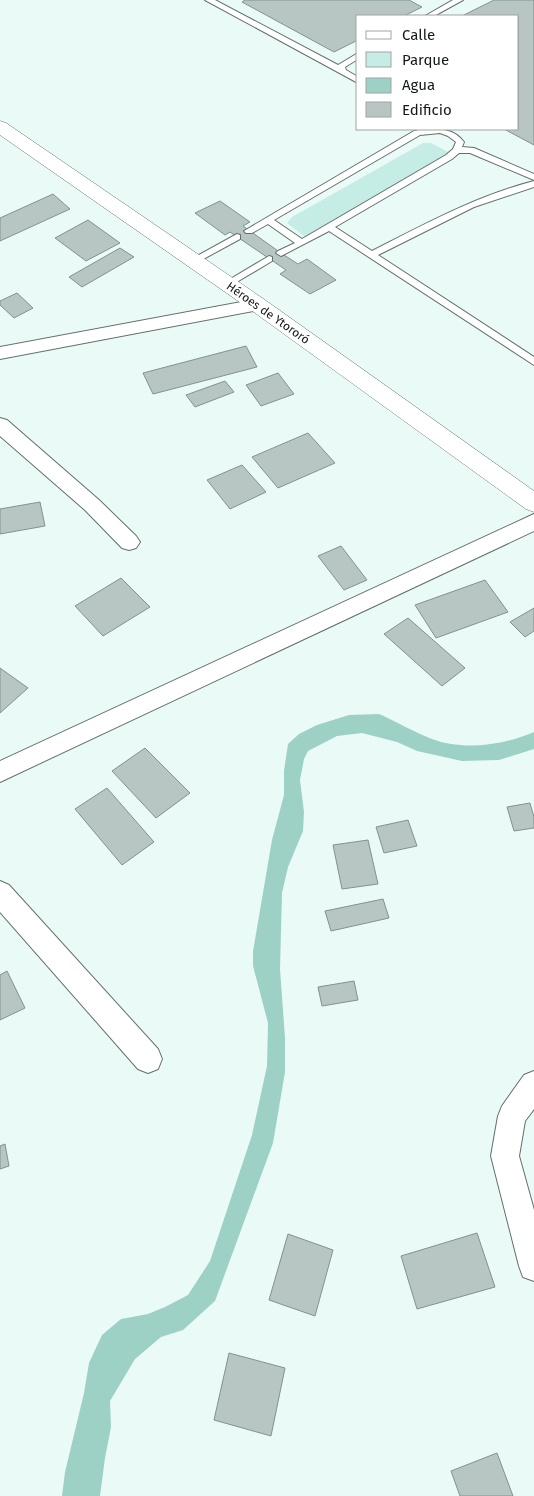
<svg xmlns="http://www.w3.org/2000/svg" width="534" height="1496" viewBox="0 0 534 1496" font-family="'Fira Sans',sans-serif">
  <rect width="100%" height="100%" fill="#eafaf6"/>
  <!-- green -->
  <polygon fill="#c5ede5" points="423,143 431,143 450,153 305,237 287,223 292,217"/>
  <!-- water -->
  <path fill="#9ed1c6" d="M379,714C397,722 414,732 432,739C464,751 504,745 534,732V749L499,760L462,761L417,751L397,742L362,733L337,736L308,751L304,759L300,780L304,812L303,831L288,867L282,893L280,969L285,1038V1072L273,1143L215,1301L183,1330L161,1337L135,1359L110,1401L111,1427L105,1458L100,1496H62L65,1472L84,1393L89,1363L102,1335L121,1319L148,1314L165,1307L188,1295L210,1261L252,1135L267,1066L268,1023L253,966V951L272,840L284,795V771L288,744L299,734L317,725L349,715Z"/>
  <!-- building -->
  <g fill="#b7c6c2" stroke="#84928f">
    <polygon points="245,0 409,0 422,7 404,16 358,16 358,40 334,52 242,2"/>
    <polygon points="494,0 534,0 534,145 504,129 518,129 518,16 462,16"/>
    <polygon points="53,194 70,209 0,241 0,218"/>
    <polygon points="220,201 250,222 243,226 281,253 298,264 307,259 336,280 310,294 280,274 286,270 230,232 225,235 195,213"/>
    <polygon points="88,220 120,243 86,261 55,238"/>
    <polygon points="120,248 134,257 82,287 69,277"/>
    <polygon points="17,293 33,308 14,318 0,305 0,301"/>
    <polygon points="246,346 257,367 153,394 143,373"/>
    <polygon points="278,373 294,394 261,406 246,385"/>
    <polygon points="225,381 234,392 195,407 186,395"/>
    <polygon points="308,433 335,463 278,488 252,457"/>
    <polygon points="242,465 266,492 230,509 207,480"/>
    <polygon points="40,502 45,526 0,534 0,509"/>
    <polygon points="341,546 367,580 344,590 318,556"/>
    <polygon points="121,578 150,607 103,636 75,606"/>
    <polygon points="485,580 508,612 436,638 415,605"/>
    <polygon points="534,608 534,631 525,637 510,622"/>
    <polygon points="408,618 465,668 442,686 384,634"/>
    <polygon points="0,668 28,688 0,713"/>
    <polygon points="145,748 190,793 156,818 112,771"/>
    <polygon points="107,788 154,842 122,865 75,809"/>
    <polygon points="530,803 534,817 534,828 514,831 507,807"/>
    <polygon points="408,820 417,846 384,853 376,827"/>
    <polygon points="368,840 378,884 342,889 333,845"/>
    <polygon points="383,899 389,918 331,931 325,911"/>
    <polygon points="7,971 25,1008 0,1020 0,975"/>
    <polygon points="354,981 358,1000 322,1006 318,987"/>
    <polygon points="5,1144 9,1166 0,1169 0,1146"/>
    <polygon points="477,1233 495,1287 417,1309 401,1256"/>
    <polygon points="288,1234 333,1250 315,1316 269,1300"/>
    <polygon points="229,1353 285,1368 271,1436 214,1420"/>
    <polygon points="497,1453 513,1496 460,1496 451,1471"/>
  </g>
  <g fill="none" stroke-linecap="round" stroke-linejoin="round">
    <!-- lane casing -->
    <g stroke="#62706d" stroke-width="2">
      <g id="lane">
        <polygon points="205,0 215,0 338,65 358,53 358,59 345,67 346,70 358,77 358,83"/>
        <polygon points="453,0 463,0 434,16 425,16"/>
        <path d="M424,129C440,129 453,128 464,142L462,147L474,148L534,174V180L470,153H459L452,159L335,227L372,251C425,224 476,196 534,181V187L474,207L378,255L534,357V365L329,231L281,256L276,253L278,251L295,243L268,224L252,233H246L244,231L414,131ZM440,133L448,136L456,142L453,149L446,155L302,239L274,220L420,135Z"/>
        <polygon points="237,234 240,235 240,239 196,263 190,263 188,261"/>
        <polygon points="269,256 272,257 272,261 230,286 227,287 222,284"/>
      </g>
    </g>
    <!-- street casing -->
    <g stroke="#62706d" stroke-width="2">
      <g id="street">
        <polygon points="258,299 264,301 267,305 264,309 0,359 0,347"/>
        <polygon points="0,418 7,420 99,500 136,536 140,542 136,548 129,550 122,548 85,510 0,436"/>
        <polygon points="534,514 534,531 0,782 0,761"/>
        <polygon points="0,881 9,885 158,1049 162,1059 158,1069 148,1073 138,1069 0,912"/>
        <polygon points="534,1071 534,1109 525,1121 519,1156 534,1210 534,1281 523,1277 519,1266 491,1156 498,1116 502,1106 524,1075"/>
      </g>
    </g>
    <!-- secondary casing -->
    <g stroke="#62706d" stroke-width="1">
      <polygon id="secondary" points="0,121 6,123 265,300 534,491 534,512 526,509 251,310 0,135"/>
    </g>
    <!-- lane -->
    <use href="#lane" fill="#fff" fill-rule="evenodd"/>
    <!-- street -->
    <use href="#street" fill="#fff" fill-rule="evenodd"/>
    <!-- secondary -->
    <use href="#secondary" fill="#fff" fill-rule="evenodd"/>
  </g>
  <g text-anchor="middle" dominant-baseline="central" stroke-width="5" stroke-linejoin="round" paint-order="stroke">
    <!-- far-street labels -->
    <g font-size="12" fill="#141a18" stroke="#fff">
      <text transform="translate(268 313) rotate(35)">Héroes de Ytororó</text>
    </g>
  </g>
  <!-- legend -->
  <rect x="356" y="15" width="162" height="115" fill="#ffffff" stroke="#a1a3a3"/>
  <rect x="366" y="31" width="25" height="8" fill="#ffffff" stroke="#a1a3a3"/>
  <text x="402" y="40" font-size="15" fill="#141a18">Calle</text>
  <rect x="366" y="52" width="25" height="15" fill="#c5ede5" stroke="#a1a3a3"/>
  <text x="402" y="65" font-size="15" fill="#141a18">Parque</text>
  <rect x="366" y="78" width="25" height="15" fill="#9ed1c6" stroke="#a1a3a3"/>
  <text x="402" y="90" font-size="15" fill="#141a18">Agua</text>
  <rect x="366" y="102" width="25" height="15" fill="#b7c6c2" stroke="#a1a3a3"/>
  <text x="402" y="115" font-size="15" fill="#141a18">Edificio</text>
</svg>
